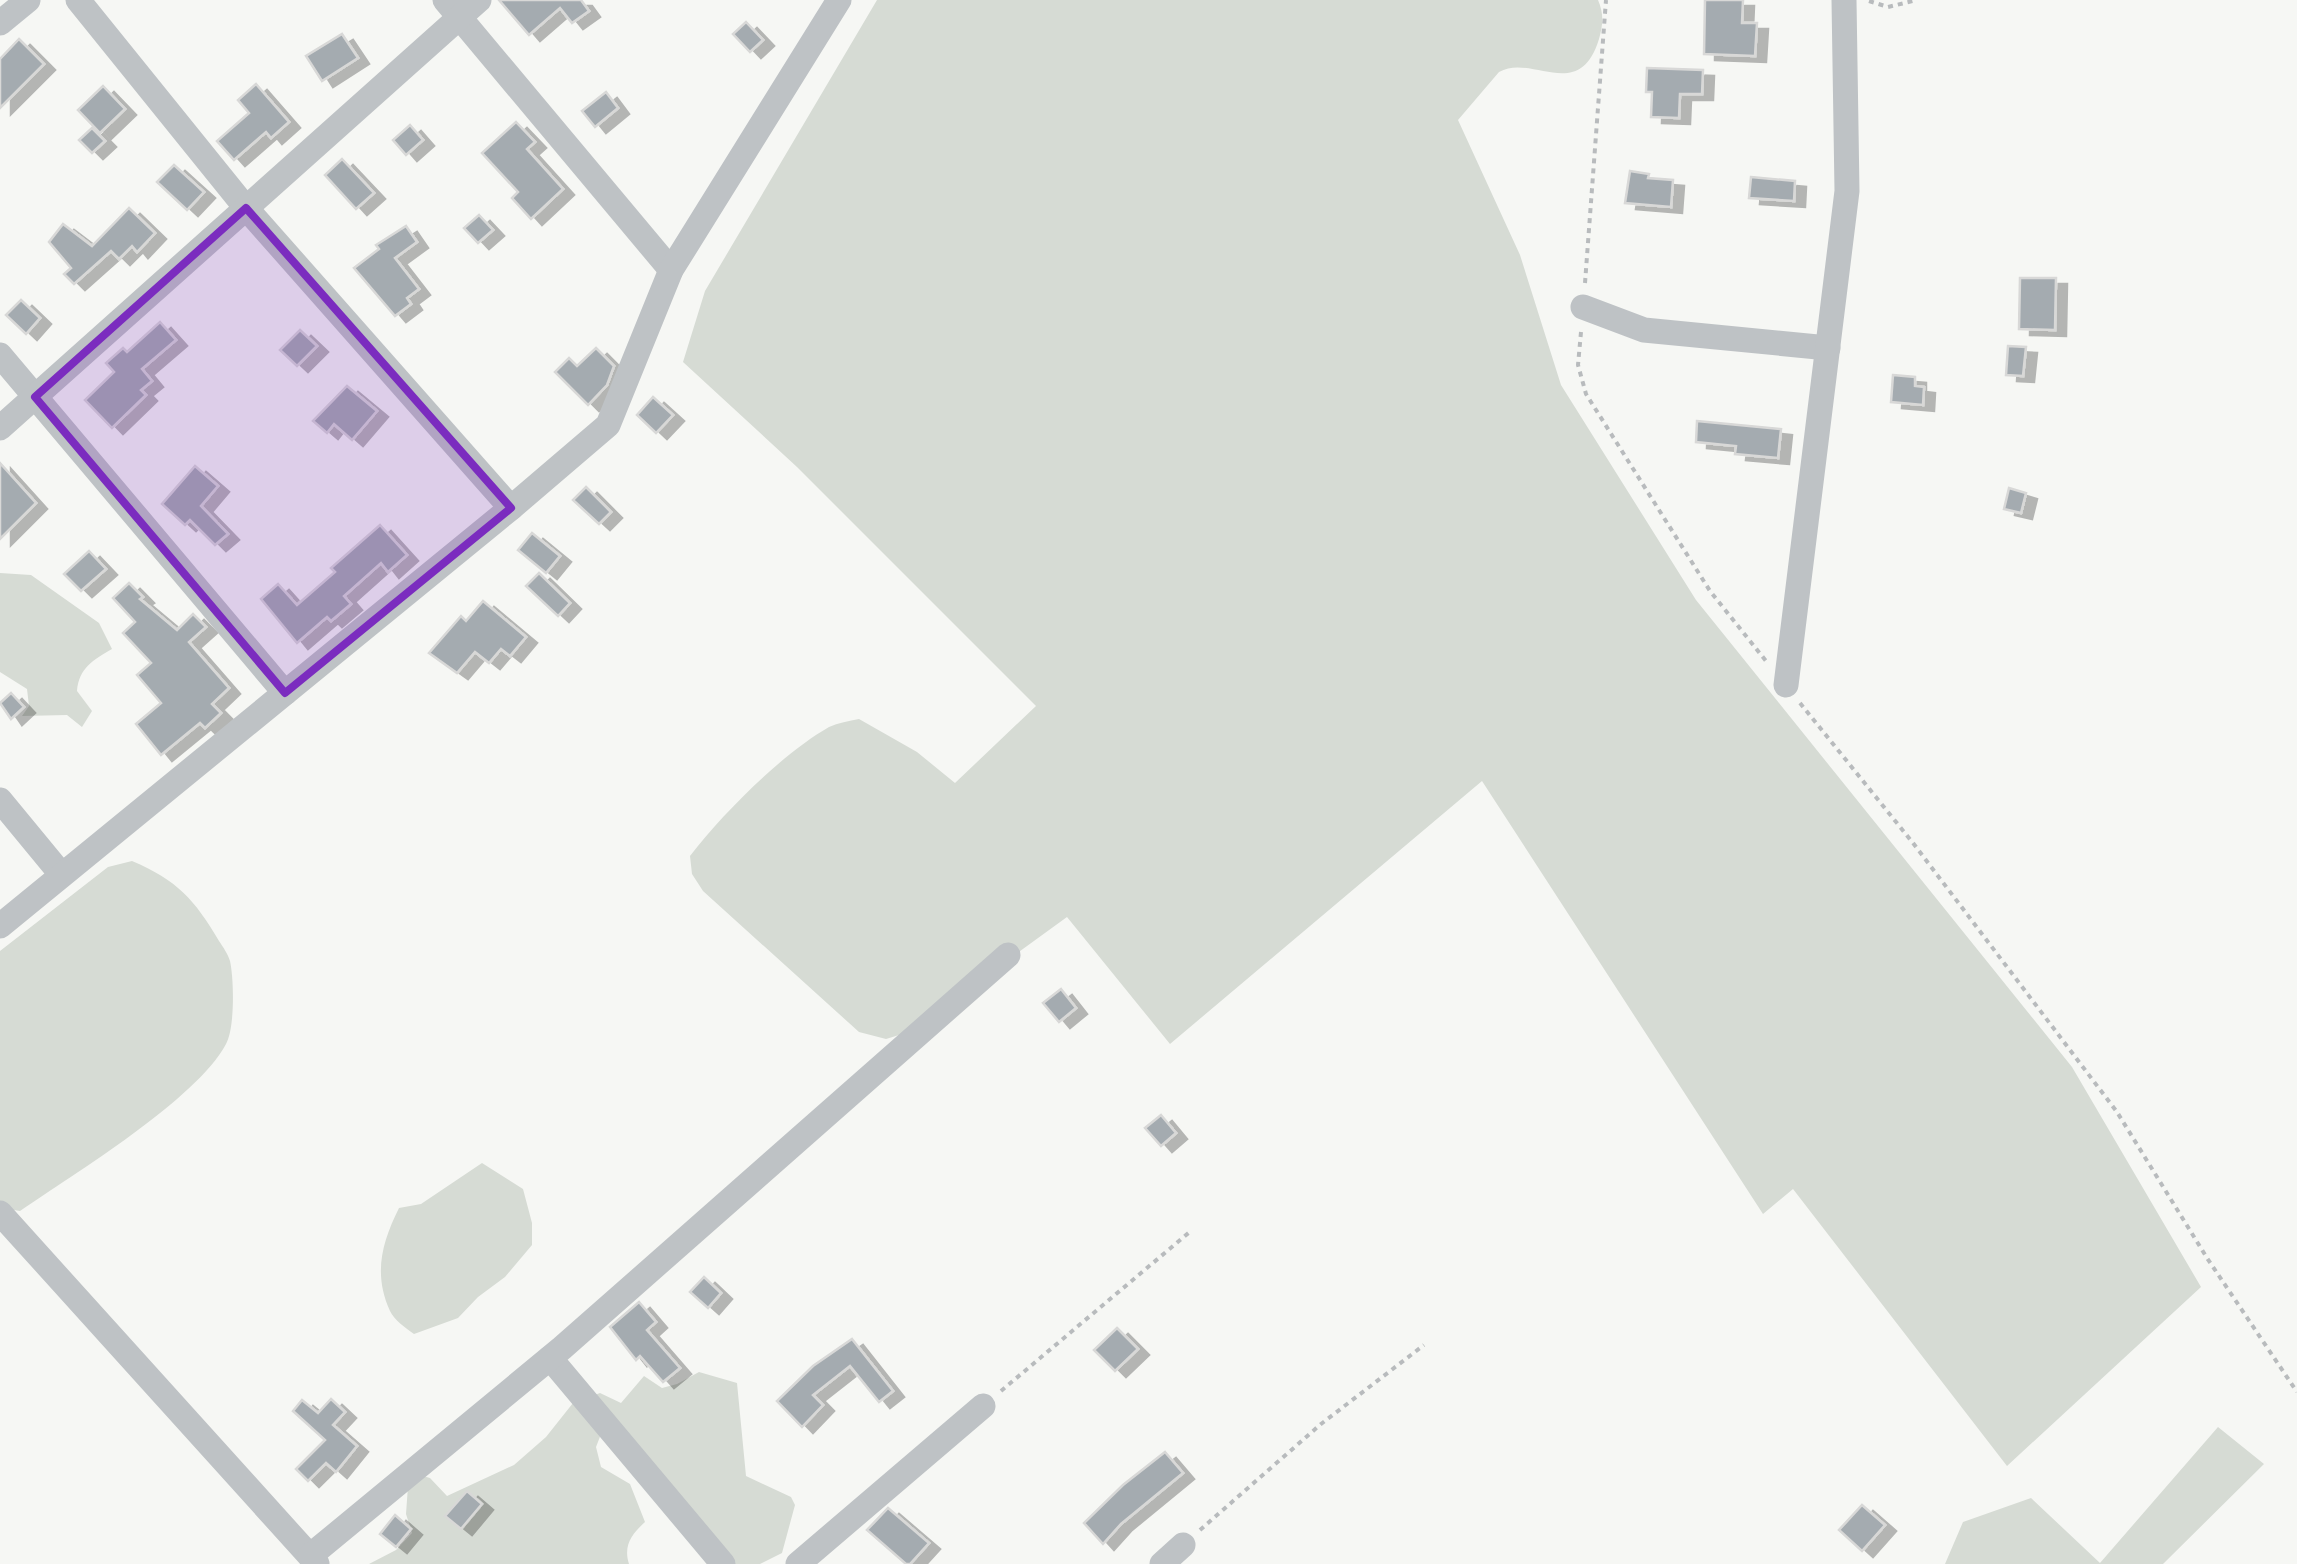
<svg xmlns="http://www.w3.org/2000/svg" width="2297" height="1564" viewBox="0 0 2297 1564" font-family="'Alegreya Sans',sans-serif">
  <defs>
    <filter id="shadow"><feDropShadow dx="11" dy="6" stdDeviation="0" flood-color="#0004"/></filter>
  </defs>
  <rect width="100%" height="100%" fill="#f6f7f4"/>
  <!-- green -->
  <g fill="#d6dbd4">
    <path d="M877,0H1598C1604,14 1603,24 1599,39C1579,104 1532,53 1499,72L1458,120L1520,255L1561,385L1696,600L2072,1067L2201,1287L2007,1466L1793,1189L1763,1214L1482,781L1170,1044L1067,917L909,1032L886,1039L859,1032L703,891L692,874L690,856C723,813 782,754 829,727C838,723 849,721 859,719L917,752L955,783L1036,706L797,467L683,362L705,291Z"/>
    <path d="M0,573L31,575L99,623L112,649C93,660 79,668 77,691L92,711L82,727L67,715L22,716L29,706L27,689L0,672Z"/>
    <path d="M132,861C177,880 195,900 219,941C223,947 228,954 230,961C234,979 235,1028 226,1044C197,1099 74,1174 20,1211L8,1209L0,1201V951L108,867Z"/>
    <path d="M482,1163L523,1189L532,1223V1245L505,1277L478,1297L458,1318L414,1334C406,1328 394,1320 390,1311C373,1274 382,1242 399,1208L421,1204Z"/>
    <path d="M699,1372L737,1383L746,1476L791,1497L795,1505L782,1553L760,1564H722L603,1429L596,1447L601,1467L630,1484L645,1522C632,1534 623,1545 629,1564H369L396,1550L412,1533L406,1514L409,1472L430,1478L447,1496L514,1465L546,1437L573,1403L600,1393L621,1403L644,1376L662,1388L677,1384Z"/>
    <polygon points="2218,1427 2264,1464 2163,1564 1945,1564 1963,1522 2031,1498 2100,1563"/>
  </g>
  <!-- building -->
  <g fill="#a4abb0" stroke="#d8d8d7" stroke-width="2.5" filter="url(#shadow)">
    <polygon points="499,0 581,0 589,11 572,23 560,8 529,35"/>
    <polygon points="1705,0 1743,0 1742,23 1757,23 1755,56 1704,54"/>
    <polygon points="746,22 763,40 750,52 733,34"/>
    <polygon points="342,34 358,58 322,81 306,56"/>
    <polygon points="19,39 44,64 0,108 0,59"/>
    <polygon points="1647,68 1703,70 1702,94 1680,94 1679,118 1651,117 1652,92 1646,92"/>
    <polygon points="256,84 289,122 271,138 266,132 234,160 217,141 249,113 238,100"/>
    <polygon points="103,86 125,109 100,133 78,110"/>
    <polygon points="606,92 618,108 595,127 582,111"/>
    <polygon points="516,122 535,142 527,149 563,189 531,219 512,198 518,192 482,153"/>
    <polygon points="410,125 423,140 406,155 393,140"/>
    <polygon points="92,128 105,141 92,153 79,140"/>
    <polygon points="342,159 374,193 356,209 325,175"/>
    <polygon points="174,165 204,192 187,210 157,182"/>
    <polygon points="1630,171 1649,174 1648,178 1673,180 1671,207 1625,203"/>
    <polygon points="1751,177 1795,181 1794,201 1749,198"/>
    <polygon points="129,208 155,233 137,252 132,246 119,259 111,251 74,284 64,274 71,268 49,242 63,224 92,246"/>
    <polygon points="479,215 493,230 478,243 464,228"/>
    <polygon points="406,226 417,242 395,258 419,289 407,298 411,304 395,316 354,268 379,249 376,245"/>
    <polygon points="2020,278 2056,278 2055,330 2019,329"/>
    <polygon points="21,300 40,318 26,334 6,315"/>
    <polygon points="160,322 176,340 142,369 152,381 141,390 146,395 112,428 85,400 114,372 106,363 123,348 127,352"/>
    <polygon points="300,330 317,346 297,366 280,350"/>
    <polygon points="2008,346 2026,347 2023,376 2006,375"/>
    <polygon points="596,348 614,366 607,385 588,405 555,372 569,358 577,366"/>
    <polygon points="1893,375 1915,377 1915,386 1924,387 1923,405 1891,402"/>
    <polygon points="347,386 377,411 352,440 334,424 327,433 313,421"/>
    <polygon points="653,397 673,415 656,433 637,415"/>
    <polygon points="1697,421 1781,429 1778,458 1735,454 1736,446 1696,442"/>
    <polygon points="0,463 36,503 0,539"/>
    <polygon points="195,466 218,486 201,506 228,534 215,545 190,520 185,525 162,504"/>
    <polygon points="586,487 611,512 599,524 573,500"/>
    <polygon points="2009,488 2026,493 2021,513 2004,509"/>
    <polygon points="380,525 407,555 388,572 381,563 344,596 351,604 331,621 327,617 297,643 261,599 278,584 297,605 335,572 331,568"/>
    <polygon points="532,533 560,556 546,573 518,550"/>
    <polygon points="89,551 106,569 81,591 64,574"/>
    <polygon points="539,573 570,603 558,616 526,586"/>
    <polygon points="129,583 143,597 140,599 177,630 193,614 206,627 189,642 229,688 212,704 221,713 205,728 200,723 161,755 136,724 161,703 137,675 151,663 123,633 135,622 113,598"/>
    <polygon points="483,601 526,637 510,656 501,649 489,663 475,652 457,673 429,653 461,616 466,621"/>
    <polygon points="11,693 24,707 11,719 0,703"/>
    <polygon points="1061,989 1076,1008 1059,1022 1043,1003"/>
    <polygon points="1161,1115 1176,1133 1161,1146 1145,1128"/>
    <polygon points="704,1277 721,1293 708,1308 690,1292"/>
    <polygon points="639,1302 656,1322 647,1330 680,1368 663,1382 640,1356 636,1360 610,1327"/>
    <polygon points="1117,1328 1138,1349 1115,1371 1094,1350"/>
    <polygon points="852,1339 893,1391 879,1402 850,1366 813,1395 823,1405 802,1427 777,1401 813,1366"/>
    <polygon points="331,1399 345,1412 333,1425 357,1446 336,1472 326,1463 308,1481 296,1469 325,1440 293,1411 302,1400 318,1413"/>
    <polygon points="1165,1452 1183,1473 1121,1524 1103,1544 1084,1523 1123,1485"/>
    <polygon points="467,1491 482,1504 461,1529 445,1516"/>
    <polygon points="1862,1505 1885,1525 1862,1551 1839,1530"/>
    <polygon points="888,1508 929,1543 910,1564 906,1564 867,1530"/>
    <polygon points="395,1515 411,1529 396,1547 380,1534"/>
  </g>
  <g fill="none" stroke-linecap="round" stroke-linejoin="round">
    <!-- path -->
    <g stroke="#b8bbbd" stroke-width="4" stroke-dasharray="5 5" stroke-linecap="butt">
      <polyline points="1869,1 1888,7 1917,0"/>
      <polyline points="1585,283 1606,0"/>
      <polyline points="1581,332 1578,365 1586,394 1710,591 1766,661"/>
      <polyline points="1800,703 1913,843 2117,1112 2207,1258 2297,1392"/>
      <polyline points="1001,1391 1192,1230"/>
      <polyline points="1200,1530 1321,1424 1424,1345"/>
    </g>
    <!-- street -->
    <g stroke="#bec2c5" stroke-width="25">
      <polyline points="78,0 246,208 511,508"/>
      <polyline points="445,0 671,270"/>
      <polyline points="0,23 28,0"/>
      <polyline points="1583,307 1644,330 1828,348"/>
      <polyline points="0,355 285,693"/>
      <polyline points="0,428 479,0"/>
      <polyline points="1786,685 1847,191 1844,0"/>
      <polyline points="0,800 61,874"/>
      <polyline points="0,926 511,508 608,425 671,270 839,0"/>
      <polyline points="0,1213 317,1564"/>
      <polyline points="550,1358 723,1564"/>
      <polyline points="310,1556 562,1348 1008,955"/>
      <polyline points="798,1564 983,1406"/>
      <polyline points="1162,1564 1183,1545"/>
    </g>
  </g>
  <!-- marked area -->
  <path fill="#7b2cbf" fill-opacity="0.2" stroke="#7b2cbf" stroke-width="8" stroke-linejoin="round" d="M246,208L511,508L285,693L35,397Z"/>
</svg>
